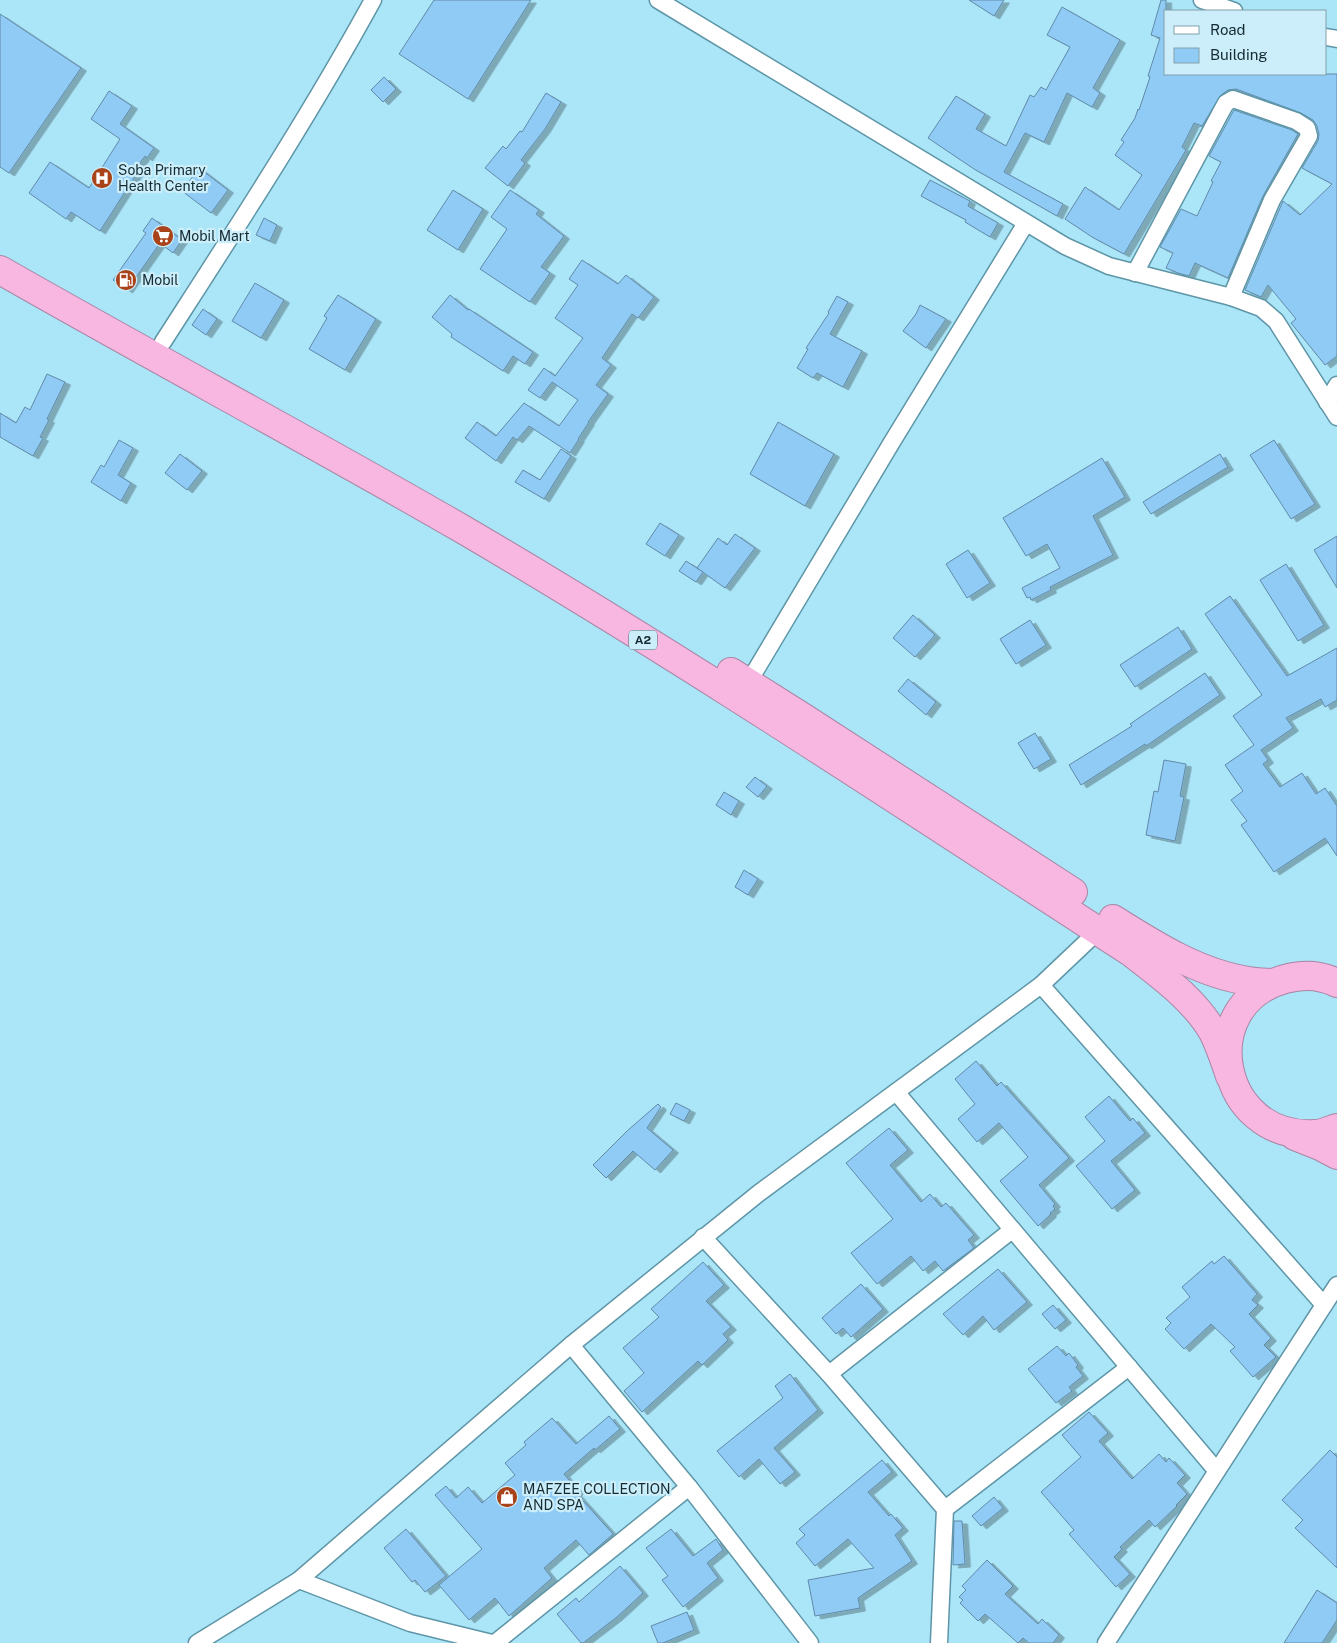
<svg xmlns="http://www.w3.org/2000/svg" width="1337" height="1643" viewBox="0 0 1337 1643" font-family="'Public Sans',sans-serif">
  <defs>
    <filter id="shadow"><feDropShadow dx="5.5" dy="3" stdDeviation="0" flood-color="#0004"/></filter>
  </defs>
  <rect width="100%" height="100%" fill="#abe5f8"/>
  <!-- building -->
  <g fill="#8fcbf5" stroke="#618aa8" filter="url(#shadow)">
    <polygon points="434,0 531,0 468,99 399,54"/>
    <polygon points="969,0 1004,0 994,16"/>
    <polygon points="1161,0 1166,0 1166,74 1337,74 1337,356 1325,365 1291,323 1296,319 1268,285 1261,297 1245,290 1283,201 1300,215 1332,184 1302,168 1318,141 1319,134 1317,126 1313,120 1301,113 1236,89 1228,90 1221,95 1202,126 1194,123 1182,147 1186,150 1124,254 1092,237 1065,219 1085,187 1119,210 1142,175 1115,155 1124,142 1121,140 1135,118 1138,109 1139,110 1150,77 1148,76 1160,38 1151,35"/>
    <polygon points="1062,7 1120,40 1093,88 1100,93 1092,107 1067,93 1044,142 1025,133 1004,172 1063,204 1057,216 974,169 928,138 956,96 985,114 976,129 1006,146 1030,95 1034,97 1041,87 1046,90 1070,47 1047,35"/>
    <polygon points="0,14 81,68 9,173 0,167"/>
    <polygon points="384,77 396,89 383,102 371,90"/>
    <polygon points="109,91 132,106 120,124 154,148 147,158 145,156 136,168 139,170 100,231 71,212 66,219 29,193 50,162 89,188 120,139 91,119"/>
    <polygon points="546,93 561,102 545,129 521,160 525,163 508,186 485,168 503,146 506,149 520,131 522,132"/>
    <polygon points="1234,110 1292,130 1298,134 1263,196 1228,278 1195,263 1189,276 1178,273 1166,268 1173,253 1160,247 1181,209 1197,216 1213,182 1211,181 1221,162 1209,156"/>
    <polygon points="199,168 228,190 211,213 182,191"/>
    <polygon points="930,180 970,201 968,206 998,223 990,237 965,222 966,220 921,196"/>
    <polygon points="453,190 483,209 458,250 427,230"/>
    <polygon points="510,190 539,210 536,214 564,236 541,267 550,273 530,302 480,269 507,229 491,217"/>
    <polygon points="152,218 182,240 173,253 160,243 127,290 113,280 146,233 143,231"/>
    <polygon points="264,218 277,225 270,241 256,235"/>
    <polygon points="582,260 618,284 626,275 654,297 638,318 632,314 602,358 611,365 596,385 608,394 588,422 589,422 578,439 579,439 570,453 529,426 517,440 513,437 496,461 465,438 477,422 496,436 524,403 559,426 578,400 552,382 540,398 528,390 544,368 555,376 583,338 555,318 578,285 569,279"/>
    <polygon points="255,283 284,300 261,338 232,321"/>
    <polygon points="338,295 376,319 345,370 309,349 327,318 324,316"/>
    <polygon points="450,295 468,310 469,309 533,352 525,364 513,356 503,371 451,337 452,334 432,317"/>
    <polygon points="837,296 848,302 830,334 862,351 843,387 817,373 813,378 797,368 808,349 806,348 829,313 828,312"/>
    <polygon points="920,305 946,319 926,348 903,331 916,314"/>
    <polygon points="203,309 217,319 206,335 192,325"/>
    <polygon points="47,374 65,382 47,419 49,420 40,437 43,438 33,456 0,437 0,413 16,423 25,407 30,410"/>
    <polygon points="778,422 834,454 805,506 750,474"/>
    <polygon points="119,440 133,448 118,475 131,483 121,501 91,482 101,465 104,467"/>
    <polygon points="1274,440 1315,504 1291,519 1250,455"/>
    <polygon points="561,449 571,456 544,499 515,482 523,470 540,480"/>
    <polygon points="180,454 202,471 187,490 165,473"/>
    <polygon points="1220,454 1228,467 1151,514 1143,502"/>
    <polygon points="1102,458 1125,497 1093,516 1113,555 1050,587 1051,590 1031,600 1030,597 1027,598 1022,588 1060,568 1047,544 1026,556 1003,518"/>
    <polygon points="660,523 679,535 665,556 646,544"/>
    <polygon points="735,534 755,548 725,588 697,568 718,538 727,545"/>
    <polygon points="1337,536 1337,588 1314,550"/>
    <polygon points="968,550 990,583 967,598 946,564"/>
    <polygon points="686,561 703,572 696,582 679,571"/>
    <polygon points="1286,564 1324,625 1298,641 1260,580"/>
    <polygon points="1230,596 1287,676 1337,648 1337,700 1325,707 1321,699 1286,718 1293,728 1261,750 1268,760 1263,764 1280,787 1302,773 1316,794 1325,788 1337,806 1337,856 1325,838 1274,872 1241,825 1247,821 1231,800 1243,791 1225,765 1254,745 1233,716 1262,695 1205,614"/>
    <polygon points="913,615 935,635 915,657 893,638"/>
    <polygon points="1030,620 1046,645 1016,664 1000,639"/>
    <polygon points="1178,627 1192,649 1135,687 1120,665"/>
    <polygon points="1205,673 1220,695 1146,746 1145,744 1081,785 1069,765 1132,726 1130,724"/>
    <polygon points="908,679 936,702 926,715 898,691"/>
    <polygon points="1035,733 1051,759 1034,769 1018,743"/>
    <polygon points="1164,760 1186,764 1180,796 1184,797 1175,841 1146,835 1154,791 1158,792"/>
    <polygon points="755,777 767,786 758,797 746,787"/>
    <polygon points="724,792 739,801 731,815 716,805"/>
    <polygon points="744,870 758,879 748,895 735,887"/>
    <polygon points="976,1061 997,1086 1001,1082 1069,1158 1039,1185 1055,1204 1053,1206 1055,1209 1050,1213 1051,1214 1038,1226 1000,1181 1028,1157 999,1123 977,1142 958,1119 975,1104 955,1079"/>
    <polygon points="1109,1096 1130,1121 1133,1118 1145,1133 1111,1161 1135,1190 1112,1209 1076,1166 1105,1141 1085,1117"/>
    <polygon points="676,1103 690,1110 684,1121 670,1114"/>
    <polygon points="658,1104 661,1107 647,1128 673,1150 655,1170 633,1151 606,1178 593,1165 627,1131"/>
    <polygon points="889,1128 908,1150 890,1165 921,1202 930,1194 941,1207 946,1203 974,1235 968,1240 974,1248 943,1271 935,1261 923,1271 911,1256 877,1284 851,1253 893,1219 846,1163"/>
    <polygon points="1224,1256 1257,1294 1252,1300 1258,1305 1249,1314 1271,1338 1264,1345 1276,1357 1253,1377 1230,1351 1235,1347 1211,1324 1184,1349 1165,1329 1171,1323 1166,1318 1190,1297 1182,1287 1212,1261 1214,1264"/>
    <polygon points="703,1262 724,1285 706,1301 731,1327 723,1334 728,1340 702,1365 698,1361 642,1412 624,1391 644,1373 623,1348 659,1317 651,1309"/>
    <polygon points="998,1269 1027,1302 994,1330 983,1316 963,1335 943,1314"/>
    <polygon points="861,1284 883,1309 851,1337 843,1328 836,1334 822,1318"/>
    <polygon points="1053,1305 1066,1320 1055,1329 1042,1314"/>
    <polygon points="1057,1346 1066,1356 1069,1353 1078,1365 1076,1367 1083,1376 1069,1387 1072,1391 1056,1403 1028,1369"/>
    <polygon points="790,1374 818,1410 774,1448 795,1472 780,1484 759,1459 739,1477 717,1451 783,1398 775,1386"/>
    <polygon points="1089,1412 1108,1433 1099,1441 1132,1479 1159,1454 1166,1462 1169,1458 1185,1475 1177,1483 1187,1494 1176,1505 1177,1506 1155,1527 1149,1520 1120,1547 1122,1549 1114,1557 1130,1574 1116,1587 1069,1534 1074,1530 1041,1492 1081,1457 1062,1435"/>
    <polygon points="609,1416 620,1429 595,1450 594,1448 564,1474 578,1491 576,1493 613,1534 589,1555 576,1540 544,1568 552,1578 509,1616 495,1598 469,1620 439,1585 482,1549 435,1495 446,1486 456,1498 468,1487 482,1503 515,1475 505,1463 526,1445 524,1442 552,1418 576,1444"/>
    <polygon points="1330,1450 1337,1457 1337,1568 1295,1528 1303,1520 1282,1500"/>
    <polygon points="882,1460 892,1472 868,1492 889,1516 891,1514 903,1528 895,1535 912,1561 858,1598 860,1608 815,1616 808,1580 874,1568 848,1539 815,1566 796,1543 805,1535 799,1529"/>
    <polygon points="994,1497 1003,1508 981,1526 972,1516"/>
    <polygon points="954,1521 962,1521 965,1564 953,1565"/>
    <polygon points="406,1529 446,1576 425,1592 415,1580 412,1582 384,1548"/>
    <polygon points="671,1529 693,1556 716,1539 723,1550 707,1563 718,1578 683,1607 662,1580 668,1576 646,1548"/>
    <polygon points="987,1560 1013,1586 1005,1594 1038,1624 1042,1619 1059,1635 1053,1643 1029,1643 1023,1638 1018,1643 985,1614 978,1621 960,1603 963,1600 959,1597 966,1590 962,1586"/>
    <polygon points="620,1566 643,1593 617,1617 583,1643 581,1643 557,1614 576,1598 579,1602"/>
    <polygon points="1317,1590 1337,1603 1337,1620 1322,1643 1284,1643"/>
    <polygon points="687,1612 694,1630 663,1643 658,1643 651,1626"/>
  </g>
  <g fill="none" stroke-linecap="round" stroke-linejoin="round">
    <!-- street casing -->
    <g stroke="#5e96a7" stroke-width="19">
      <g id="street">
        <polyline points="658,0 1065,246 1109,266 1231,297 1261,308 1276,321 1337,417"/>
        <polyline points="1202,0 1234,11"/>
        <polyline points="1326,37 1337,39"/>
        <polyline points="1135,273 1221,112 1226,103 1233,99 1296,121 1307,128 1309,136 1272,200 1231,297"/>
        <path d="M163,342C235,230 309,117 373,0"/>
        <polyline points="1327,402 1337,385"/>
        <polyline points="748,683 892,442 1026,223"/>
        <polyline points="1041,985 1324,1305"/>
        <polyline points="896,1092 1216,1470"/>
        <polyline points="703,1237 829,1374 945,1509 939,1643"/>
        <polyline points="571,1345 689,1487 810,1643"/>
        <polyline points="829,1374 1012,1230"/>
        <polyline points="945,1509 1129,1367"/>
        <polyline points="299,1580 410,1623 492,1643"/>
        <polyline points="197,1643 299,1580 571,1345 759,1193 1041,985 1098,931"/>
        <polyline points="495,1643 689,1487"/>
        <polyline points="1106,1643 1337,1285"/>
      </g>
    </g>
    <!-- highway casing -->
    <g stroke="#a886a4" stroke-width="30">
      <g id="highway">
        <path d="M0,270C154,358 310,441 464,530C691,663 911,810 1132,953C1161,976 1194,999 1213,1032C1220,1046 1225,1061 1230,1076"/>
        <polyline points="731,672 804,718 1073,892"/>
        <path d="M1113,919C1154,945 1200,974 1249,981C1256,983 1264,982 1272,983"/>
        <path d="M1337,983C1321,975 1303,974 1285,979C1193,1004 1218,1140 1315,1134C1322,1134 1330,1130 1337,1128"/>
        <polyline points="1295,1136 1320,1146 1337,1155"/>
      </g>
    </g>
    <!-- street -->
    <use href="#street" stroke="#fff" stroke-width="16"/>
    <!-- highway -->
    <use href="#highway" stroke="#f8b7e1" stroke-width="28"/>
  </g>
  <!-- icons -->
  <defs>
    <g id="hospital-disc" transform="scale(1.125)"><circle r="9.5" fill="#a9431a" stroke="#cceefa"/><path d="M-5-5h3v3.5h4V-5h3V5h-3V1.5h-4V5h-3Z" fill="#fff"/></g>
    <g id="supermarket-disc" transform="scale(1.125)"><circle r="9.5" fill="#a9431a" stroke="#cceefa"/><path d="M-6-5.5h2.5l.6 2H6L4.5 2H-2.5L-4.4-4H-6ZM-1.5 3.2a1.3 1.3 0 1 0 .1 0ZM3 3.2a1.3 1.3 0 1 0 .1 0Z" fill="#fff"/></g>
    <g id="fuel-disc" transform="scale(1.125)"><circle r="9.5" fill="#a9431a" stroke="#cceefa"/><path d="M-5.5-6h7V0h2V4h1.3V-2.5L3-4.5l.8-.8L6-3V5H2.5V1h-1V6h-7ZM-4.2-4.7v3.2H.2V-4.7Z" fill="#fff"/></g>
    <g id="shop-disc" transform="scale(1.125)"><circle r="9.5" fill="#a9431a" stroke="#cceefa"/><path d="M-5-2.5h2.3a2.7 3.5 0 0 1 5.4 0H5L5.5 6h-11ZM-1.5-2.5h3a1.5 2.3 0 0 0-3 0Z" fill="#fff"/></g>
  </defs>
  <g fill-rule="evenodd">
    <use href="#hospital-disc" x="102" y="178"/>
    <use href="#supermarket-disc" x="163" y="236"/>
    <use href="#fuel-disc" x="126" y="280"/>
    <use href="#shop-disc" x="507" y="1497"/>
  </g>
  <g text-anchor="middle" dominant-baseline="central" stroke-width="4.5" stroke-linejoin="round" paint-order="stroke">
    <!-- shield labels -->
    <rect fill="#cceefa" stroke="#4b666e" stroke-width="1" x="629" y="630.5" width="28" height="19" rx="4"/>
    <g font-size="12" font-weight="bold" fill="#142b32">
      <text x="643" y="640">A2</text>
    </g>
    <!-- poi labels -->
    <g font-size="14" fill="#142b32" stroke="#cceefa" text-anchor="start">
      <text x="118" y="170">Soba Primary<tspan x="118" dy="16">Health Center</tspan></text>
      <text x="179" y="236">Mobil Mart</text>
      <text x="142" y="280">Mobil</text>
      <text x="523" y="1489">MAFZEE COLLECTION<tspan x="523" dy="16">AND SPA</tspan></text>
    </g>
  </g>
  <!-- legend -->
  <rect x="1164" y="10" width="162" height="65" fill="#cceefa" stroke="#82a0aa"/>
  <rect x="1174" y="26" width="25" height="8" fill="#ffffff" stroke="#82a0aa"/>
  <text x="1210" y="35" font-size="15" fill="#142b32">Road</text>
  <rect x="1174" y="48" width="25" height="15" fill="#8fcbf5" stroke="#82a0aa"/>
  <text x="1210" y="60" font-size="15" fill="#142b32">Building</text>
</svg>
